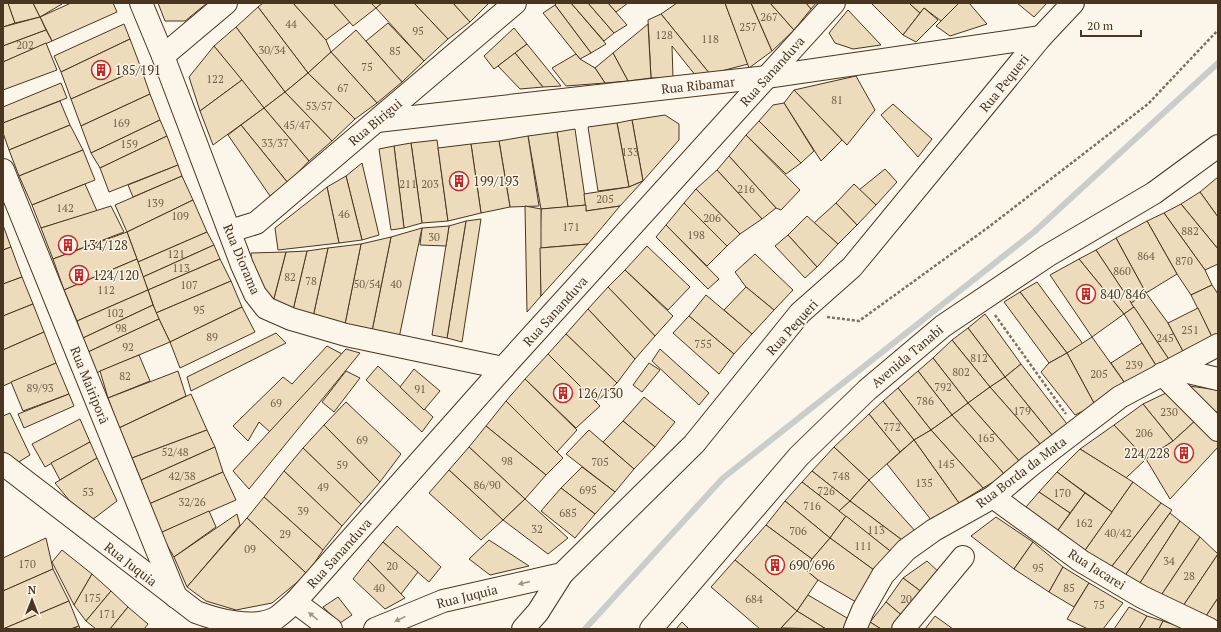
<svg xmlns="http://www.w3.org/2000/svg" width="1221" height="632" viewBox="0 0 1221 632" font-family="'PT Serif',serif">
  <rect width="100%" height="100%" fill="#fbf6e9"/>
  <g fill="none" stroke-linecap="round" stroke-linejoin="round">
    <!-- stream -->
    <polyline stroke="#c9cecd" stroke-width="6" points="585,629 723,478 1034,232 1218,63"/>
  </g>
  <!-- building -->
  <g fill="#ecdcbc" stroke="#4a3520">
    <polygon points="3,3 8,3 15,23 3,27"/>
    <polygon points="8,3 33,3 40,17 15,23"/>
    <polygon points="33,3 62,3 62,4 40,17"/>
    <polygon points="71,3 113,3 117,12 52,41 40,17"/>
    <polygon points="158,3 207,3 185,21 165,21"/>
    <polygon points="263,3 293,3 326,40 331,52 308,73 258,7"/>
    <polygon points="293,3 333,3 350,22 326,40"/>
    <polygon points="333,3 371,3 376,8 353,26"/>
    <polygon points="371,3 382,3 376,8"/>
    <polygon points="382,3 414,3 448,39 424,61 376,8"/>
    <polygon points="414,3 453,3 470,22 448,39"/>
    <polygon points="453,3 488,3 488,4 470,22"/>
    <polygon points="557,3 571,3 606,44 591,53 555,5"/>
    <polygon points="571,3 588,3 614,33 604,41"/>
    <polygon points="588,3 608,3 627,25 614,33"/>
    <polygon points="608,3 628,3 616,12"/>
    <polygon points="677,3 725,3 748,64 710,74 661,14"/>
    <polygon points="725,3 751,3 772,51 749,68"/>
    <polygon points="751,3 770,3 794,30 772,51"/>
    <polygon points="770,3 806,3 811,9 794,30"/>
    <polygon points="806,3 816,3 811,9"/>
    <polygon points="871,3 909,3 920,13 903,35"/>
    <polygon points="909,3 957,3 958,4 941,21 924,8 920,13"/>
    <polygon points="959,3 969,3 987,24 950,36 936,26"/>
    <polygon points="1017,3 1047,3 1034,17"/>
    <polygon points="555,5 591,53 580,59 543,13"/>
    <polygon points="258,7 308,73 285,92 236,27"/>
    <polygon points="924,8 938,20 916,42 903,35"/>
    <polygon points="848,10 881,45 853,49 835,43 829,33"/>
    <polygon points="661,14 710,74 696,76 672,46 673,78 651,78 648,20"/>
    <polygon points="40,17 46,30 3,46 3,27"/>
    <polygon points="388,23 424,61 402,82 366,41"/>
    <polygon points="124,24 130,39 61,72 54,56"/>
    <polygon points="648,24 651,78 628,81 613,53"/>
    <polygon points="236,27 285,92 264,108 214,46"/>
    <polygon points="514,28 527,44 494,69 484,56"/>
    <polygon points="46,30 52,41 3,62 3,46"/>
    <polygon points="356,30 402,82 377,103 331,52"/>
    <polygon points="130,39 141,68 71,99 61,72"/>
    <polygon points="46,43 57,70 3,90 3,62"/>
    <polygon points="527,44 561,86 543,87 515,53"/>
    <polygon points="214,46 242,80 200,111 189,77"/>
    <polygon points="331,52 377,103 355,119 308,73"/>
    <polygon points="515,53 543,87 520,89 498,66"/>
    <polygon points="613,53 628,81 605,83 595,68"/>
    <polygon points="576,54 580,59 595,68 605,83 566,86 552,68"/>
    <polygon points="141,68 150,94 81,126 71,99"/>
    <polygon points="308,73 355,119 332,141 285,92"/>
    <polygon points="856,76 875,110 847,145 794,90"/>
    <polygon points="242,80 264,108 213,145 200,111"/>
    <polygon points="61,83 67,98 3,123 3,107"/>
    <polygon points="794,90 842,140 821,161 784,103"/>
    <polygon points="285,92 332,141 309,161 264,108"/>
    <polygon points="150,94 160,120 91,153 81,126"/>
    <polygon points="60,101 70,125 9,150 3,133 3,123"/>
    <polygon points="784,103 814,151 801,163 759,121 773,105"/>
    <polygon points="893,104 932,139 918,157 881,115"/>
    <polygon points="264,108 309,161 288,183 241,125"/>
    <polygon points="665,115 679,124 679,140 643,181 632,120"/>
    <polygon points="160,120 167,136 100,168 91,153"/>
    <polygon points="632,120 643,181 629,187 617,123"/>
    <polygon points="759,121 801,163 786,174 746,135"/>
    <polygon points="617,123 629,187 598,191 588,127"/>
    <polygon points="70,125 83,150 19,176 9,150"/>
    <polygon points="241,125 288,183 270,196 228,135"/>
    <polygon points="575,129 586,205 568,207 557,132"/>
    <polygon points="557,132 568,207 541,209 528,136"/>
    <polygon points="746,135 800,190 781,210 776,208 729,156"/>
    <polygon points="167,136 178,165 109,192 100,168"/>
    <polygon points="528,136 539,206 510,207 499,141"/>
    <polygon points="437,140 448,221 422,223 411,143"/>
    <polygon points="499,141 510,207 481,213 471,144"/>
    <polygon points="411,143 422,223 404,228 394,146"/>
    <polygon points="471,144 481,213 448,221 438,148"/>
    <polygon points="394,146 404,228 391,230 379,149"/>
    <polygon points="83,150 95,180 32,205 19,176"/>
    <polygon points="729,156 776,208 762,219 717,170"/>
    <polygon points="362,163 379,235 362,240 346,176"/>
    <polygon points="178,165 182,176 133,197 128,185"/>
    <polygon points="885,169 897,182 876,205 859,190"/>
    <polygon points="717,170 762,219 740,234 696,189"/>
    <polygon points="182,176 193,200 127,232 115,205"/>
    <polygon points="346,176 362,240 339,243 327,187"/>
    <polygon points="1218,177 1218,217 1200,192"/>
    <polygon points="643,181 620,206 586,211 584,194 629,187"/>
    <polygon points="85,184 97,211 41,228 32,205"/>
    <polygon points="854,184 876,205 857,225 836,203"/>
    <polygon points="327,187 339,243 278,250 275,228"/>
    <polygon points="696,189 740,234 727,246 684,203"/>
    <polygon points="1200,192 1218,217 1218,249 1181,204"/>
    <polygon points="193,200 207,232 138,262 127,232"/>
    <polygon points="684,203 727,246 707,266 666,225"/>
    <polygon points="836,203 857,225 838,244 814,223"/>
    <polygon points="1181,204 1218,249 1218,264 1205,270 1164,213"/>
    <polygon points="586,205 586,211 620,206 588,244 540,248 541,209"/>
    <polygon points="111,206 124,232 53,259 41,228"/>
    <polygon points="525,206 541,209 541,296 527,312"/>
    <polygon points="1164,213 1205,270 1212,285 1191,295 1177,274 1147,221"/>
    <polygon points="807,216 838,244 817,267 788,235"/>
    <polygon points="481,219 462,342 447,338 466,221"/>
    <polygon points="466,221 447,338 432,335 449,226"/>
    <polygon points="1147,221 1177,274 1146,293 1116,238"/>
    <polygon points="3,225 11,247 3,250"/>
    <polygon points="666,225 719,279 708,289 656,237"/>
    <polygon points="449,226 446,246 420,245 422,228"/>
    <polygon points="422,228 399,338 372,331 391,237"/>
    <polygon points="127,232 137,259 64,290 53,259"/>
    <polygon points="207,232 214,245 143,277 138,262"/>
    <polygon points="788,235 817,267 805,278 775,246"/>
    <polygon points="391,237 372,331 345,324 361,244"/>
    <polygon points="1116,238 1146,293 1131,303 1096,250"/>
    <polygon points="361,244 345,324 313,317 328,248"/>
    <polygon points="588,244 541,296 540,248"/>
    <polygon points="214,245 220,259 148,290 143,277"/>
    <polygon points="647,246 690,287 668,310 625,270"/>
    <polygon points="11,247 22,277 3,284 3,250"/>
    <polygon points="328,248 313,317 293,310 307,251"/>
    <polygon points="1096,250 1134,307 1124,314 1079,259"/>
    <polygon points="307,251 293,310 273,302 286,252"/>
    <polygon points="286,252 273,302 260,290 252,269 251,253"/>
    <polygon points="755,254 793,290 774,310 746,287 735,272"/>
    <polygon points="137,259 148,290 77,321 64,290"/>
    <polygon points="220,259 231,281 156,313 148,290"/>
    <polygon points="1079,259 1124,314 1092,337 1050,275"/>
    <polygon points="625,270 673,316 655,336 608,287"/>
    <polygon points="22,277 33,304 3,316 3,284"/>
    <polygon points="231,281 242,307 170,342 156,313"/>
    <polygon points="1037,282 1083,344 1067,353 1020,292"/>
    <polygon points="1212,285 1218,294 1218,334 1212,337 1191,295"/>
    <polygon points="608,287 655,336 635,359 588,309"/>
    <polygon points="746,287 774,310 752,334 724,310"/>
    <polygon points="148,290 153,305 83,338 77,321"/>
    <polygon points="1020,292 1067,353 1049,363 1004,302"/>
    <polygon points="1146,293 1168,323 1184,353 1170,361 1131,303"/>
    <polygon points="706,295 752,334 734,354 689,316"/>
    <polygon points="33,304 44,332 3,350 3,316"/>
    <polygon points="153,305 159,319 88,352 83,338"/>
    <polygon points="242,307 255,332 180,368 170,342"/>
    <polygon points="1134,307 1170,361 1157,367 1124,314"/>
    <polygon points="1198,308 1212,337 1184,353 1168,323"/>
    <polygon points="588,309 635,359 617,383 566,334"/>
    <polygon points="985,314 1021,364 1005,377 968,328"/>
    <polygon points="689,316 734,354 719,374 673,333"/>
    <polygon points="159,319 170,342 96,373 88,352"/>
    <polygon points="968,328 1005,377 990,387 952,340"/>
    <polygon points="44,332 56,363 3,386 3,350"/>
    <polygon points="276,333 286,343 191,391 187,377"/>
    <polygon points="566,334 617,383 596,402 548,354"/>
    <polygon points="1092,337 1127,386 1095,405 1067,353"/>
    <polygon points="952,340 990,387 968,403 933,358"/>
    <polygon points="1142,343 1157,367 1127,386 1111,363"/>
    <polygon points="327,346 342,354 270,432 259,422 248,441 233,426 283,377 292,384"/>
    <polygon points="346,349 360,353 249,489 233,471"/>
    <polygon points="660,349 709,393 699,405 652,361"/>
    <polygon points="1067,353 1095,405 1075,415 1041,372 1049,363"/>
    <polygon points="548,354 600,406 576,428 525,379"/>
    <polygon points="139,355 150,381 108,398 100,371"/>
    <polygon points="933,358 968,403 952,415 918,371"/>
    <polygon points="56,363 69,394 23,411 11,382"/>
    <polygon points="649,363 660,370 642,392 633,385"/>
    <polygon points="1021,364 1067,424 1052,435 1005,377"/>
    <polygon points="378,366 433,417 422,432 366,380"/>
    <polygon points="414,369 440,391 424,410 400,387"/>
    <polygon points="178,371 186,396 119,428 108,398"/>
    <polygon points="346,371 360,378 334,412 322,402"/>
    <polygon points="918,371 952,415 931,430 898,388"/>
    <polygon points="1005,377 1052,435 1041,445 990,387"/>
    <polygon points="525,379 577,430 557,452 506,401"/>
    <polygon points="1182,385 1218,390 1218,411 1214,414"/>
    <polygon points="990,387 1041,445 1020,462 968,403"/>
    <polygon points="898,388 931,430 914,440 883,401"/>
    <polygon points="1168,392 1196,420 1173,441 1143,404"/>
    <polygon points="69,394 74,406 24,428 18,414"/>
    <polygon points="191,394 207,430 132,458 119,428"/>
    <polygon points="644,397 675,422 655,447 623,421"/>
    <polygon points="506,401 563,458 546,475 486,426"/>
    <polygon points="883,401 914,440 900,452 869,414"/>
    <polygon points="346,402 401,454 380,482 324,425"/>
    <polygon points="968,403 1020,462 1005,475 952,415"/>
    <polygon points="1143,404 1173,441 1146,459 1114,425"/>
    <polygon points="10,413 30,455 17,463 3,451 3,416"/>
    <polygon points="869,414 900,452 869,480 834,447"/>
    <polygon points="952,415 1005,475 983,488 931,430"/>
    <polygon points="80,419 90,442 45,467 32,444"/>
    <polygon points="1196,420 1218,443 1218,447 1170,499 1146,459 1173,441"/>
    <polygon points="623,421 655,447 634,469 603,442"/>
    <polygon points="324,425 380,482 361,504 303,448"/>
    <polygon points="1114,425 1146,459 1126,478 1080,449"/>
    <polygon points="486,426 546,475 525,499 469,447"/>
    <polygon points="207,430 215,447 141,480 132,458"/>
    <polygon points="589,430 634,469 615,492 566,454"/>
    <polygon points="931,430 983,488 959,503 914,440"/>
    <polygon points="914,440 959,503 932,521 887,464"/>
    <polygon points="90,442 97,458 60,480 51,463"/>
    <polygon points="215,447 223,472 149,504 141,480"/>
    <polygon points="469,447 525,499 503,520 449,470"/>
    <polygon points="834,447 869,480 850,501 812,471"/>
    <polygon points="303,448 361,504 342,526 284,471"/>
    <polygon points="1080,449 1133,482 1112,512 1057,472"/>
    <polygon points="97,458 117,501 88,523 55,483"/>
    <polygon points="582,467 615,492 595,514 561,488"/>
    <polygon points="449,470 503,520 481,540 429,493"/>
    <polygon points="284,471 342,526 323,550 264,497"/>
    <polygon points="812,471 850,501 839,511 802,482"/>
    <polygon points="223,472 236,500 160,533 149,504"/>
    <polygon points="1057,472 1085,493 1070,513 1039,492"/>
    <polygon points="869,480 917,533 906,543 850,501"/>
    <polygon points="802,482 846,516 830,538 785,501"/>
    <polygon points="1133,482 1161,503 1109,570 1083,553"/>
    <polygon points="561,488 595,514 575,538 541,511"/>
    <polygon points="1039,492 1070,513 1056,533 1026,507"/>
    <polygon points="1085,493 1112,512 1083,553 1056,533"/>
    <polygon points="264,497 323,550 307,574 247,518"/>
    <polygon points="525,499 568,538 548,554 503,520"/>
    <polygon points="785,501 830,538 812,559 766,525"/>
    <polygon points="850,501 906,543 894,554 839,511"/>
    <polygon points="1161,503 1172,510 1124,577 1109,570"/>
    <polygon points="209,511 216,527 174,557 160,533"/>
    <polygon points="1170,513 1180,521 1138,586 1124,577"/>
    <polygon points="237,514 240,525 187,587 174,557"/>
    <polygon points="846,516 894,554 878,573 830,538"/>
    <polygon points="996,517 1033,542 1014,569 971,536"/>
    <polygon points="247,518 307,574 272,603 236,610 206,601 187,587"/>
    <polygon points="1180,521 1200,537 1160,597 1138,586"/>
    <polygon points="766,525 812,559 806,570 818,580 797,611 735,560"/>
    <polygon points="397,526 441,567 429,582 383,542"/>
    <polygon points="1200,537 1218,554 1181,609 1160,597"/>
    <polygon points="46,538 53,569 3,591 3,558"/>
    <polygon points="830,538 878,573 856,602 818,580 806,570 812,559"/>
    <polygon points="489,540 529,566 490,575 469,559"/>
    <polygon points="383,542 418,572 401,594 368,560"/>
    <polygon points="1033,542 1063,567 1049,592 1014,569"/>
    <polygon points="62,550 92,574 74,605 52,562"/>
    <polygon points="1218,554 1218,598 1206,616 1181,609"/>
    <polygon points="368,560 405,598 385,609 353,579"/>
    <polygon points="735,560 797,611 780,629 760,629 711,587"/>
    <polygon points="927,561 942,575 927,596 903,578"/>
    <polygon points="1063,567 1089,583 1074,607 1049,592"/>
    <polygon points="53,569 69,601 3,629 3,591"/>
    <polygon points="92,574 111,591 86,621 74,605"/>
    <polygon points="903,578 927,596 905,618 886,602"/>
    <polygon points="1089,583 1123,603 1103,629 1088,629 1067,619"/>
    <polygon points="111,591 128,607 110,629 96,629 86,621"/>
    <polygon points="808,595 847,618 844,629 826,629 797,611"/>
    <polygon points="338,597 352,615 340,623 323,607"/>
    <polygon points="1218,598 1218,622 1206,616"/>
    <polygon points="69,601 79,626 71,629 3,629"/>
    <polygon points="886,602 905,618 898,629 881,629 870,622"/>
    <polygon points="128,607 148,624 144,629 110,629"/>
    <polygon points="1129,607 1147,616 1139,629 1114,629"/>
    <polygon points="797,611 826,629 781,628"/>
    <polygon points="935,616 953,629 925,629"/>
    <polygon points="1147,616 1163,621 1159,629 1139,629"/>
    <polygon points="1163,621 1186,629 1159,629"/>
    <polygon points="682,622 689,629 676,629"/>
    <polygon points="870,622 881,629 867,629"/>
    <polygon points="79,626 80,629 71,629"/>
  </g>
  <g fill="none" stroke-linecap="round" stroke-linejoin="round">
    <!-- minor casing -->
    <g stroke="#4a3520" stroke-width="24">
      <g id="minor">
        <polyline points="141,3 163,56 242,265 255,294 266,308 291,319 346,335 503,368"/>
        <polyline points="163,56 226,3"/>
        <polyline points="377,121 766,77 1041,37"/>
        <polyline points="3,170 176,597"/>
        <polyline points="230,231 256,223 515,3"/>
        <polyline points="1175,369 1218,379"/>
        <polyline points="1162,374 1218,430"/>
        <path d="M3,464L196,612C217,620 254,630 276,618C282,614 289,607 295,602L503,368L834,3"/>
        <polyline points="993,497 1081,561 1142,597 1209,629"/>
        <polyline points="295,602 331,629"/>
        <polyline points="375,629 443,601 562,574"/>
        <polyline points="523,629 538,612 562,574 694,444 800,313 852,267 1041,37 1073,3"/>
        <polyline points="651,629 799,456 867,390 943,326 1047,256 1154,193 1218,146"/>
        <polyline points="855,629 863,610 883,575 906,550 934,530 993,497 1030,466 1120,397 1218,345"/>
        <polyline points="903,629 963,557"/>
      </g>
    </g>
    <!-- path -->
    <g stroke="#7f6f5c" stroke-width="2.5" stroke-dasharray="3 2" stroke-linecap="butt">
      <polyline points="995,315 1066,414"/>
      <polyline points="827,317 859,321 990,226 1148,104 1218,30"/>
    </g>
    <!-- minor -->
    <use href="#minor" stroke="#fbf6e9" stroke-width="22"/>
  </g>
  <!-- one-way arrows -->
  <defs><path id="oneway-solid" d="M-6-.8H1V-3.2L6.5 0L1 3.2V.8H-6Z"/></defs>
  <g fill="#a29684">
    <use href="#oneway-solid" transform="translate(524 583) rotate(167)"/>
    <use href="#oneway-solid" transform="translate(313 616) rotate(-141)"/>
    <use href="#oneway-solid" transform="translate(400 619) rotate(155)"/>
  </g>
  <!-- icons -->
  <defs>
    <g id="building-ring" transform="scale(1)"><circle r="9.5" fill="#fbf6e9" stroke="#c62828" stroke-width="1.5"/><path d="M-4-6H4V6H1V3H-1V6H-4ZM-2.5-4.3h1.7v1.8h-1.7ZM.8-4.3h1.7v1.8H.8ZM-2.5-1h1.7V.8h-1.7ZM.8-1h1.7V.8H.8Z" fill="#c62828"/></g>
  </defs>
  <g fill-rule="evenodd">
    <use href="#building-ring" x="101" y="70"/>
    <use href="#building-ring" x="459" y="181"/>
    <use href="#building-ring" x="68" y="245"/>
    <use href="#building-ring" x="79" y="275"/>
    <use href="#building-ring" x="1086" y="294"/>
    <use href="#building-ring" x="563" y="393"/>
    <use href="#building-ring" x="1184" y="453"/>
    <use href="#building-ring" x="775" y="565"/>
  </g>
  <g text-anchor="middle" dominant-baseline="central" stroke-width="3" stroke-linejoin="round" paint-order="stroke">
    <!-- number labels -->
    <g font-size="11" fill="#725f47">
      <text x="769" y="17">267</text>
      <text x="291" y="24">44</text>
      <text x="748" y="27">257</text>
      <text x="418" y="31">95</text>
      <text x="664" y="35">128</text>
      <text x="710" y="39">118</text>
      <text x="25" y="45">202</text>
      <text x="272" y="50">30/34</text>
      <text x="395" y="51">85</text>
      <text x="367" y="67">75</text>
      <text x="215" y="79">122</text>
      <text x="343" y="88">67</text>
      <text x="837" y="100">81</text>
      <text x="319" y="106">53/57</text>
      <text x="121" y="123">169</text>
      <text x="297" y="125">45/47</text>
      <text x="275" y="143">33/37</text>
      <text x="129" y="144">159</text>
      <text x="630" y="152">133</text>
      <text x="408" y="184">211</text>
      <text x="430" y="184">203</text>
      <text x="746" y="189">216</text>
      <text x="605" y="199">205</text>
      <text x="155" y="203">139</text>
      <text x="65" y="208">142</text>
      <text x="344" y="214">46</text>
      <text x="180" y="216">109</text>
      <text x="712" y="218">206</text>
      <text x="571" y="227">171</text>
      <text x="1190" y="231">882</text>
      <text x="696" y="235">198</text>
      <text x="434" y="237">30</text>
      <text x="176" y="254">121</text>
      <text x="1146" y="256">864</text>
      <text x="1184" y="261">870</text>
      <text x="181" y="268">113</text>
      <text x="1122" y="271">860</text>
      <text x="290" y="277">82</text>
      <text x="311" y="281">78</text>
      <text x="367" y="284">50/54</text>
      <text x="396" y="284">40</text>
      <text x="189" y="285">107</text>
      <text x="106" y="290">112</text>
      <text x="199" y="310">95</text>
      <text x="115" y="313">102</text>
      <text x="121" y="328">98</text>
      <text x="1190" y="330">251</text>
      <text x="212" y="337">89</text>
      <text x="1165" y="338">245</text>
      <text x="703" y="344">755</text>
      <text x="128" y="347">92</text>
      <text x="979" y="358">812</text>
      <text x="1134" y="365">239</text>
      <text x="961" y="372">802</text>
      <text x="1099" y="374">205</text>
      <text x="125" y="376">82</text>
      <text x="943" y="387">792</text>
      <text x="40" y="388">89/93</text>
      <text x="420" y="389">91</text>
      <text x="925" y="401">786</text>
      <text x="276" y="403">69</text>
      <text x="1022" y="411">179</text>
      <text x="1169" y="412">230</text>
      <text x="892" y="427">772</text>
      <text x="1144" y="433">206</text>
      <text x="986" y="438">165</text>
      <text x="362" y="440">69</text>
      <text x="175" y="452">52/48</text>
      <text x="507" y="461">98</text>
      <text x="600" y="462">705</text>
      <text x="946" y="464">145</text>
      <text x="342" y="465">59</text>
      <text x="182" y="476">42/38</text>
      <text x="841" y="476">748</text>
      <text x="924" y="483">135</text>
      <text x="487" y="485">86/90</text>
      <text x="323" y="487">49</text>
      <text x="588" y="490">695</text>
      <text x="826" y="491">726</text>
      <text x="88" y="492">53</text>
      <text x="1062" y="493">170</text>
      <text x="192" y="502">32/26</text>
      <text x="812" y="506">716</text>
      <text x="303" y="511">39</text>
      <text x="568" y="513">685</text>
      <text x="1084" y="523">162</text>
      <text x="537" y="529">32</text>
      <text x="876" y="530">113</text>
      <text x="798" y="531">706</text>
      <text x="1118" y="533">40/42</text>
      <text x="285" y="534">29</text>
      <text x="863" y="546">111</text>
      <text x="250" y="549">09</text>
      <text x="1169" y="561">34</text>
      <text x="27" y="564">170</text>
      <text x="392" y="566">20</text>
      <text x="1038" y="568">95</text>
      <text x="1189" y="576">28</text>
      <text x="379" y="588">40</text>
      <text x="1069" y="588">85</text>
      <text x="92" y="598">175</text>
      <text x="754" y="599">684</text>
      <text x="906" y="599">20</text>
      <text x="1099" y="605">75</text>
      <text x="107" y="614">171</text>
    </g>
    <!-- poi labels -->
    <g font-size="13" fill="#4a3520" stroke="#fbf6e9" text-anchor="start">
      <text x="115" y="70">185/191</text>
      <text x="473" y="181">199/193</text>
      <text x="82" y="245">134/128</text>
      <text x="93" y="275">124/120</text>
      <text x="1100" y="294">840/846</text>
      <text x="577" y="393">126/130</text>
      <text x="1170" y="453" text-anchor="end">224/228</text>
      <text x="789" y="565">690/696</text>
    </g>
    <!-- street labels -->
    <g font-size="13" fill="#4a3520" stroke="#fbf6e9">
      <text transform="translate(772 71) rotate(-48)">Rua Sananduva</text>
      <text transform="translate(1004 83) rotate(-51)">Rua Pequeri</text>
      <text transform="translate(698 85) rotate(-6)">Rua Ribamar</text>
      <text transform="translate(375 122) rotate(-40)">Rua Birigui</text>
      <text transform="translate(242 259) rotate(67)">Rua Diorama</text>
      <text transform="translate(555 311) rotate(-48)">Rua Sananduva</text>
      <text transform="translate(792 327) rotate(-48)">Rua Pequeri</text>
      <text transform="translate(907 356) rotate(-40)">Avenida Tanabi</text>
      <text transform="translate(90 385) rotate(68)">Rua Mairiporã</text>
      <text transform="translate(1021 472) rotate(-37)">Rua Borda da Mata</text>
      <text transform="translate(339 553) rotate(-48)">Rua Sananduva</text>
      <text transform="translate(131 564) rotate(38)">Rua Juquia</text>
      <text transform="translate(1097 569) rotate(32)">Rua Jacarei</text>
      <text transform="translate(467 596) rotate(-14)">Rua Juquia</text>
    </g>
  </g>
  <!-- border -->
  <rect width="1221" height="632" fill="none" stroke="#4a3520" stroke-width="8"/>
  <!-- north arrow -->
  <g transform="translate(32 600)" stroke="#fbf6e9" stroke-width="3" paint-order="stroke">
  <path d="M0-3L7 15L0 10L-7 15Z" fill="#4a3520"/>
  <text y="-6" font-size="11" font-weight="bold" text-anchor="middle" fill="#4a3520">N</text>
  </g>
  <!-- scale -->
  <path d="M1081 30v6h60v-6" fill="none" stroke="#4a3520" stroke-width="2"/>
  <text x="1087" y="30" font-size="12" fill="#4a3520" stroke="#fbf6e9" stroke-width="3" paint-order="stroke">20 m</text>
</svg>
